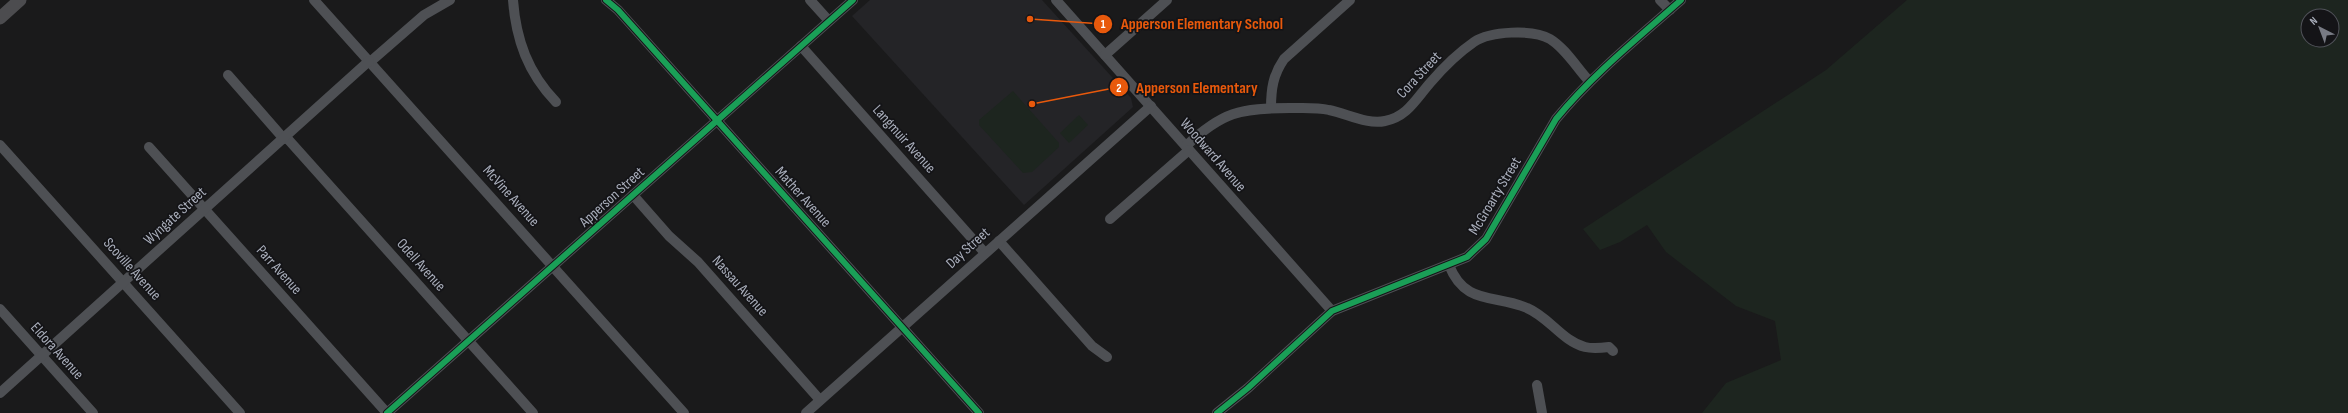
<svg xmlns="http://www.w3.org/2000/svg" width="2348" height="413" viewBox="0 0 2348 413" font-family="'Sofia Sans Condensed',sans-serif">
  <rect width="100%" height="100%" fill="#1a1a1b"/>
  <!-- built -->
  <polygon fill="#242427" points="870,0 1042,0 1131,98 1133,107 1024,205 852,16"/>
  <!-- green -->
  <g fill="#1d251f" fill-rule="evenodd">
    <path d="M1907,0H2348V413H1702L1726,383L1781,360L1775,321L1736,306L1666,252L1647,225L1620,242L1600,250L1583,229L1826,70ZM2308,16H2332V40H2308Z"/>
    <polygon points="1013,91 1059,143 1059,147 1032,172 1023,173 979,125 979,120"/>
    <polygon points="1079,115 1088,125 1069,143 1060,133"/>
  </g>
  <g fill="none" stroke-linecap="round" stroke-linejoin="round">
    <!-- minor -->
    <g stroke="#4e5054" stroke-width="10">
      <polyline points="314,0 684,413"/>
      <path d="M513,0C516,40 528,73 556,102"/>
      <polyline points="606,0 618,10 979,413"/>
      <polyline points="810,0 829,21"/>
      <polyline points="1056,0 1332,311"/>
      <polyline points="1660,0 1670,10"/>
      <polyline points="801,46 985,253"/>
      <polyline points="1105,55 1167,0"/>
      <polyline points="370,62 424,15 450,0"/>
      <polyline points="228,75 284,139"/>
      <path d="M1271,108C1271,89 1273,75 1284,59L1350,0"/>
      <polyline points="286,137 533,413"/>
      <polyline points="0,145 240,413"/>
      <path d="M1186,146C1222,112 1240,108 1290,108C1303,108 1316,107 1329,110C1346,113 1367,125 1385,121C1407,117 1416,99 1430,83C1442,69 1458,53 1474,42C1490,31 1533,29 1550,39C1565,48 1577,68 1589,81"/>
      <polyline points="149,147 387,413"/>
      <polyline points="633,195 669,236 698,262 820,400"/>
      <polyline points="1110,219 1189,150"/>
      <polyline points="999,241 1092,346 1107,357"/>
      <path d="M1449,265C1465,306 1495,294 1527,308C1549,317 1562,341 1585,347C1593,349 1601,348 1609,347L1613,351"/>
      <polyline points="0,309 93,413"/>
      <polyline points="1537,385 1542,413"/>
      <polyline points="0,393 369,61"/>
      <polyline points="387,413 853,0"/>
      <polyline points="806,413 1151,106"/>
      <path d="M1217,413L1248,388L1332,311L1467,257L1486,239L1556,119C1593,74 1638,38 1681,0"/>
    </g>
    <!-- major -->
    <polyline stroke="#4c4c4f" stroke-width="13" points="0,18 20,0"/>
    <!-- cycleway casing -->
    <g stroke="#141417" stroke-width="8">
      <g id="cycleway">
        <polyline points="606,0 618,10 979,413"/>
        <polyline points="387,413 853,0"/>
        <path d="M1217,413L1248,388L1332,311L1467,257L1486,239L1556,119C1593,74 1638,38 1681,0"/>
      </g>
    </g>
    <!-- cycleway -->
    <use href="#cycleway" stroke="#1a9f57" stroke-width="6"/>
  </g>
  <g text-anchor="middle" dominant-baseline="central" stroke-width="3.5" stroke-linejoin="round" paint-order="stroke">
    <!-- street labels -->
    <g font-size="15" fill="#aaafbc" stroke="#141417">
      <text transform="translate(1419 75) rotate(-47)">Cora Street</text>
      <text transform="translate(904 139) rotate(48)">Langmuir Avenue</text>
      <text transform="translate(1213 155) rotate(49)">Woodward Avenue</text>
      <text transform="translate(511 196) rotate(48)">McVine Avenue</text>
      <text transform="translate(1495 196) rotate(-59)">McGroarty Street</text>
      <text transform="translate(612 197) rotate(-42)">Apperson Street</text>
      <text transform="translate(803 197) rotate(48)">Mather Avenue</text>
      <text transform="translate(175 216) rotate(-42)">Wyngate Street</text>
      <text transform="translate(968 248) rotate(-42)">Day Street</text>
      <text transform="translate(421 265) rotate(48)">Odell Avenue</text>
      <text transform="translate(132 269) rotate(48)">Scoville Avenue</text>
      <text transform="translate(279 270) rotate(48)">Parr Avenue</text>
      <text transform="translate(740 286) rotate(48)">Nassau Avenue</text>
      <text transform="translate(57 351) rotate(48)">Eldora Avenue</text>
    </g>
  </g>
  <!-- callouts -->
  <path fill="none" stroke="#e8590c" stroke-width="1.5" d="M1030 19L1103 24M1032 104L1119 87"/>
  <g fill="#e8590c" stroke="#141417" stroke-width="1.5">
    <circle cx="1030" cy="19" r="4"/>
    <circle cx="1032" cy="104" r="4"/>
    <circle cx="1103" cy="24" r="10"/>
    <circle cx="1119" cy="87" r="10"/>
  </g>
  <g font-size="12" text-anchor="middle" font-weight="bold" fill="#fff">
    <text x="1103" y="28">1</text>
    <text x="1119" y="92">2</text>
  </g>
  <g font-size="16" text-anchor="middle" font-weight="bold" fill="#e8590c" stroke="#141417" stroke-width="3.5" stroke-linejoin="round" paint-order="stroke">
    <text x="1202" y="29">Apperson Elementary School</text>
    <text x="1197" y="93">Apperson Elementary</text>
  </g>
  <!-- north arrow -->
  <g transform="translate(2320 28) rotate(318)"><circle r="19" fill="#141417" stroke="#505259"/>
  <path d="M0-3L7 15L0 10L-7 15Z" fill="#787b84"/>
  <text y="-6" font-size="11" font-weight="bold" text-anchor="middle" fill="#aaafbc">N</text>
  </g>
</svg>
